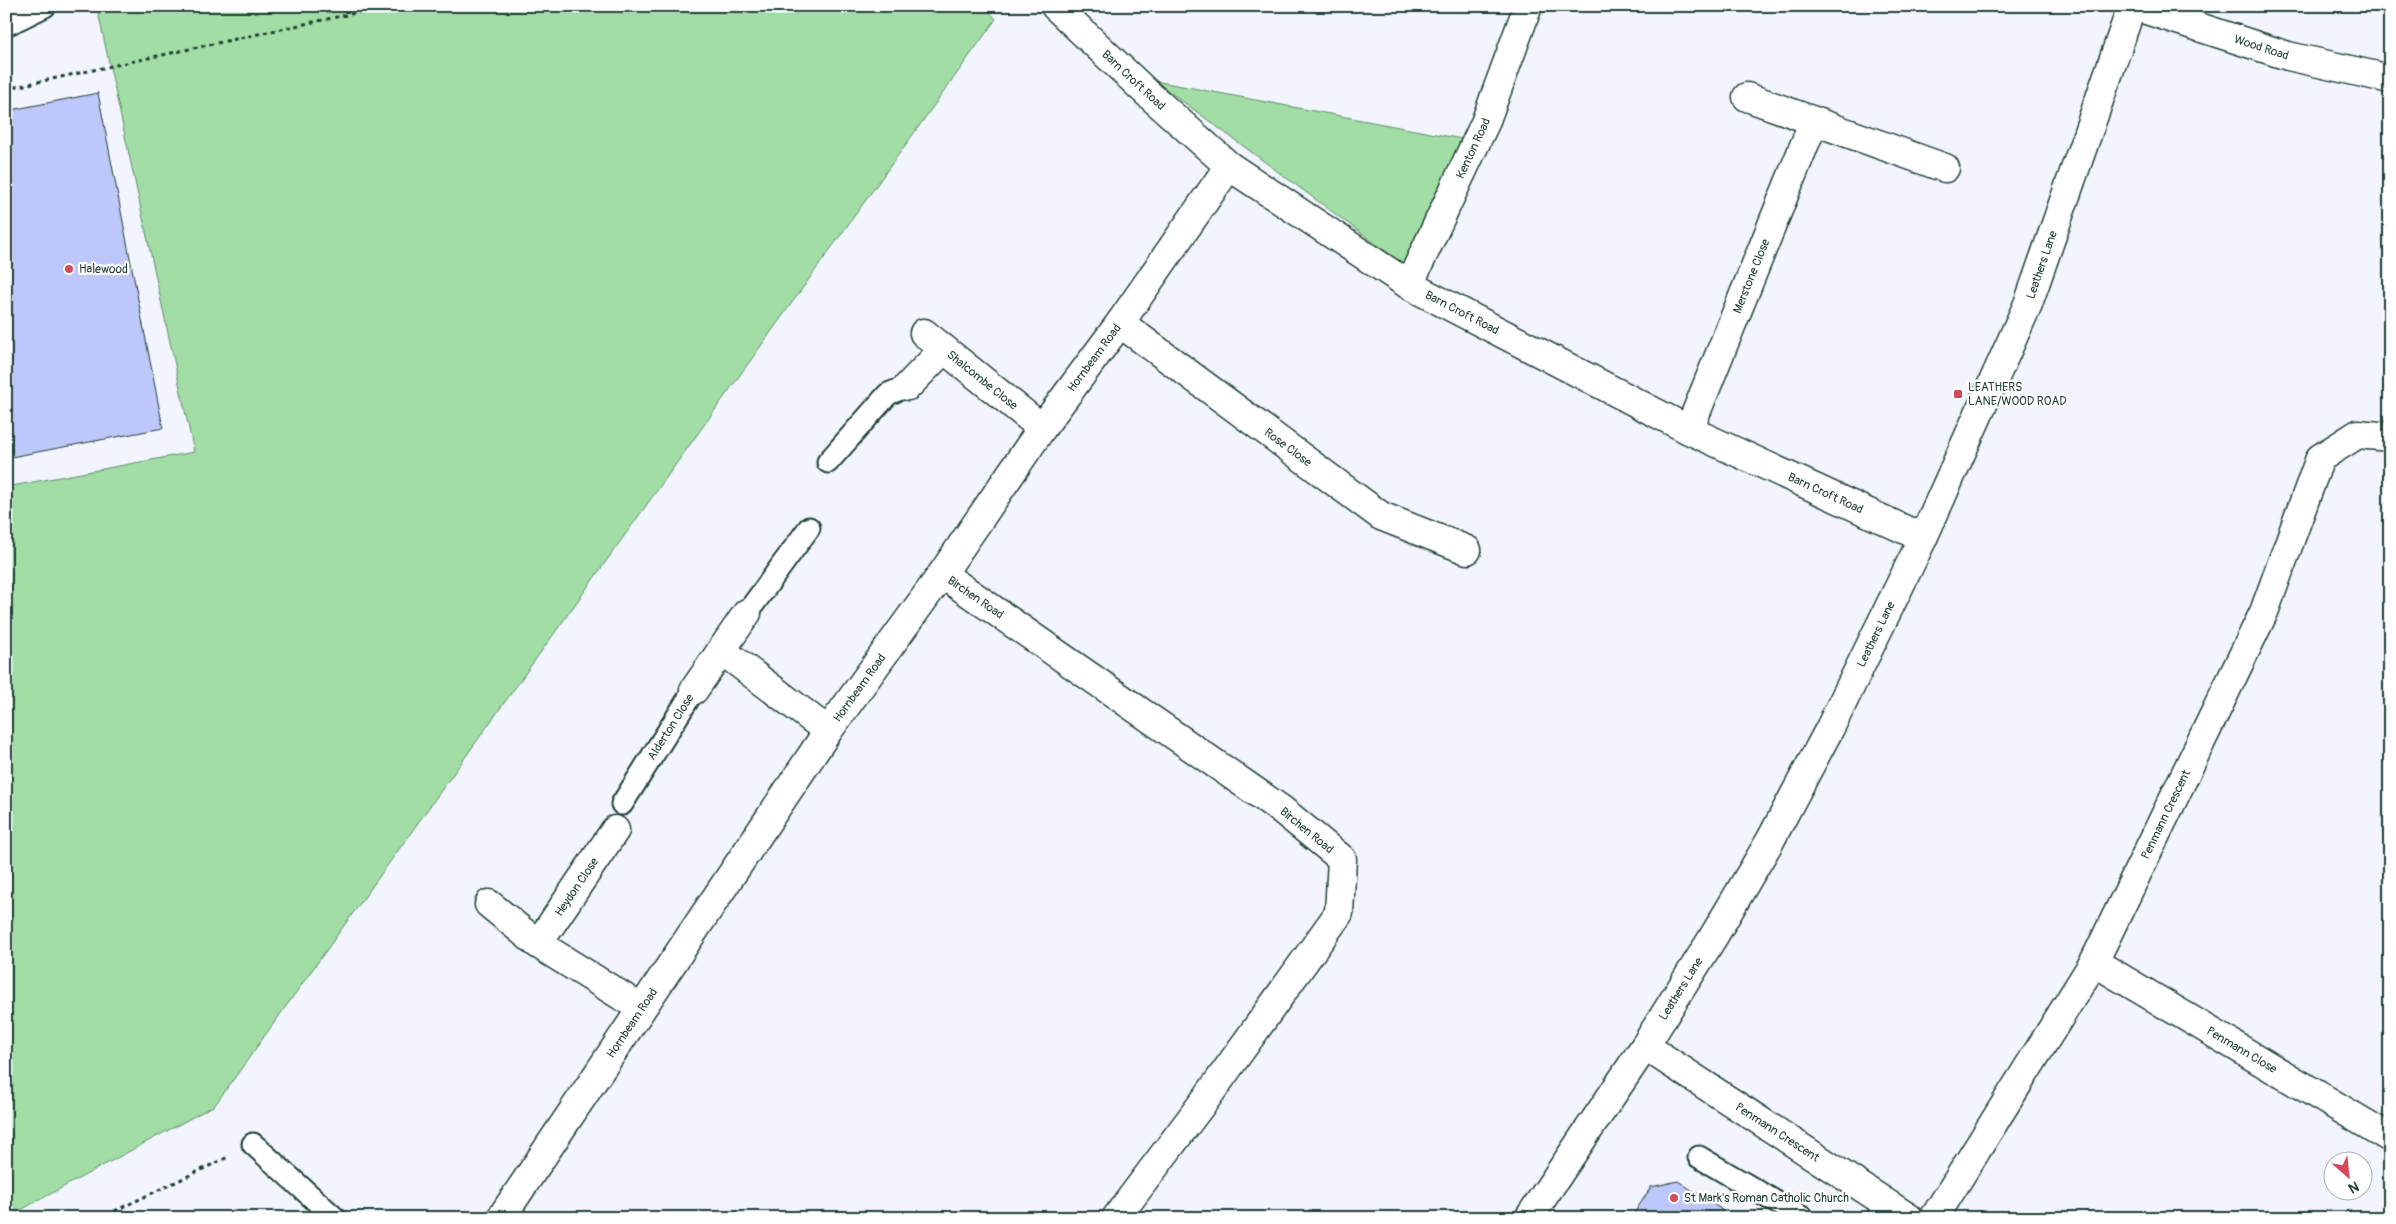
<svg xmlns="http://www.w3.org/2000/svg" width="2396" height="1224" viewBox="0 0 2396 1224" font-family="Pangolin,sans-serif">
  <rect width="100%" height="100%" fill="#f2f4fe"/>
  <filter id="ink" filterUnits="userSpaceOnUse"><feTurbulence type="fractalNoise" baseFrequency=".02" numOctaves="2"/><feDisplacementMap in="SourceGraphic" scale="10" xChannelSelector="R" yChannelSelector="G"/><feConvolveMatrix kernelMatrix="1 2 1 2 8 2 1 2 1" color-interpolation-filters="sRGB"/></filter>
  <g filter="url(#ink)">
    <!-- green -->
    <g fill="#a1dda4" stroke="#608d6c">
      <polygon points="110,6 984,6 996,19 215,1105 6,1218 6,487 194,452 98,12"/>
      <polygon points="1155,81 1462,139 1403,264"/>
    </g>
    <!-- building -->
    <g fill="#bec7f9" stroke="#1f3d34">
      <polygon points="98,93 163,428 6,458 6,111"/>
      <polygon points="1678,1181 1721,1209 1723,1218 1631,1218 1651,1187"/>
    </g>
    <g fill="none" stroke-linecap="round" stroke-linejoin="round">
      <!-- service casing -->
      <g stroke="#1f3d34" stroke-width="25">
        <g id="service">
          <polyline points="6,25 45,6"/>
          <polyline points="828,462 888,394 908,386"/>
          <polyline points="747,613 809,528"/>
          <path id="s1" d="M622,804L694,690"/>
          <polyline points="253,1144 335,1218"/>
          <polyline points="1699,1157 1803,1218"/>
          <polyline points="1877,1218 1887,1203"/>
        </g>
      </g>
      <!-- minor casing -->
      <g stroke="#1f3d34" stroke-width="31">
        <g id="minor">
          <path id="s2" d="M1055,6L1146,92L1229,166L1409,285L1689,430L1923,538"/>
          <polyline points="1747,97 1945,168"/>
          <path id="s3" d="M1409,285L1485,123L1528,6"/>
          <path id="s4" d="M1120,323L1381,516L1467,550"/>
          <path id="s5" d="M924,333L1042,428"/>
          <polyline points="908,386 944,349"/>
          <path id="s6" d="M1689,430L1814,121"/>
          <path id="s7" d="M942,574L1282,810L1342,859L1339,913L1208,1096L1116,1218"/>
          <polyline points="721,650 828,731"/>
          <polyline points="694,690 747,613"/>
          <polyline points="489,904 538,944 641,1008"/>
          <path id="s8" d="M538,944L615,830"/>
          <path id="s9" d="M2094,962L2390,1138"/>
          <path id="s10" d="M1645,1046L1909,1218"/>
          <path id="s11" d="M501,1218L828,731L942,574L1042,428L1120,323L1229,166"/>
          <path id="s12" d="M1934,1218L2094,962L2264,612L2320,458L2358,434L2390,437"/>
        </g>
      </g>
      <!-- tertiary casing -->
      <g stroke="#1f3d34" stroke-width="31">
        <g id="tertiary">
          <path id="s13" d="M2134,6L2288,56L2390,79"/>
          <path id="s14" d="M1529,1218L1645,1046L1712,939L1770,841L1830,728L1923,538L2028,304L2132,6"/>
        </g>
      </g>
      <!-- path -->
      <g stroke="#1f3d34" stroke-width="3" stroke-dasharray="4 4" stroke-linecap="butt">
        <polyline points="6,89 387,6"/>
        <polyline points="100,1218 228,1157"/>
      </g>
      <!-- service -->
      <use href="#service" stroke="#fff" stroke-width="21"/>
      <!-- minor -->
      <use href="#minor" stroke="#fff" stroke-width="28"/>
      <!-- tertiary -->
      <use href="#tertiary" stroke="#fff" stroke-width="28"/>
    </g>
  </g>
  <!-- markers -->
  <g fill="#d1495b" stroke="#fff" stroke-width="2">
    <circle cx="69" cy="269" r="5"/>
    <rect x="1953" y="389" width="10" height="10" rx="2.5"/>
    <circle cx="1674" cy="1198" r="5"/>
  </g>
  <g text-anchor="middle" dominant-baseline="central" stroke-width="4.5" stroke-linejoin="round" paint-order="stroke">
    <!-- street labels -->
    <g font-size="12" fill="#1f3d34" stroke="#fff">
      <text stroke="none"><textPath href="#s13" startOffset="134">Wood Road</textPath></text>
      <text stroke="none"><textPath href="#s2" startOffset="108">Barn Croft Road</textPath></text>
      <text stroke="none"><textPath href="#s3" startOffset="151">Kenton Road</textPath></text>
      <text stroke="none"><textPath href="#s14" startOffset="1085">Leathers Lane</textPath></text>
      <text stroke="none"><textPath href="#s6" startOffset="166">Merstone Close</textPath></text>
      <text stroke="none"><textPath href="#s2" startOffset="512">Barn Croft Road</textPath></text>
      <text stroke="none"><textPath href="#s11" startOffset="1045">Hornbeam Road</textPath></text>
      <text stroke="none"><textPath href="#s5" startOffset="75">Shalcombe Close</textPath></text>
      <text stroke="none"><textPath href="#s4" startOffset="209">Rose Close</textPath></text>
      <text stroke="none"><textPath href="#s2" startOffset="918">Barn Croft Road</textPath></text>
      <text stroke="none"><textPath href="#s7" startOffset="41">Birchen Road</textPath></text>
      <text stroke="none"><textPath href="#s14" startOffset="680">Leathers Lane</textPath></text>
      <text stroke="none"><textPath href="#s11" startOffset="640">Hornbeam Road</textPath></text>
      <text stroke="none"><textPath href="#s1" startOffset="91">Alderton Close</textPath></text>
      <text stroke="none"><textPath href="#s12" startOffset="466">Penmann Crescent</textPath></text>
      <text stroke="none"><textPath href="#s7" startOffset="446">Birchen Road</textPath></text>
      <text stroke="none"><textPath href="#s8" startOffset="69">Heydon Close</textPath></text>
      <text stroke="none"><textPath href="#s14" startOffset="275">Leathers Lane</textPath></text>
      <text stroke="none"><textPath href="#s11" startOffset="235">Hornbeam Road</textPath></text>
      <text stroke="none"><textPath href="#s9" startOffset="172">Penmann Close</textPath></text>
      <text stroke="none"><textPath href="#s10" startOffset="158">Penmann Crescent</textPath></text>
    </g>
    <!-- poi labels -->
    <g font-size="12" fill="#1f3d34" stroke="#fff" text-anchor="start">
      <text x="79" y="269">Halewood</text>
      <text x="1968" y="387">LEATHERS<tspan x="1968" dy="14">LANE/WOOD ROAD</tspan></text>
      <text x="1684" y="1198">St Mark's Roman Catholic Church</text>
    </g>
  </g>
  <!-- margin -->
  <rect width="2396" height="1224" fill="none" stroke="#fff" stroke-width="25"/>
  <rect x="12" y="12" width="2371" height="1199" fill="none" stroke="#1f3d34" stroke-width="2" filter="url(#ink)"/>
  <!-- north arrow -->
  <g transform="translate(2348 1176) rotate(153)"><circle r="24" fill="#ffffff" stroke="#a5b1ae"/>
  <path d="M0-4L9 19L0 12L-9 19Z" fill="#d1495b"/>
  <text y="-8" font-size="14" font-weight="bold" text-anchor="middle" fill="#1f3d34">N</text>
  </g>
</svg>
